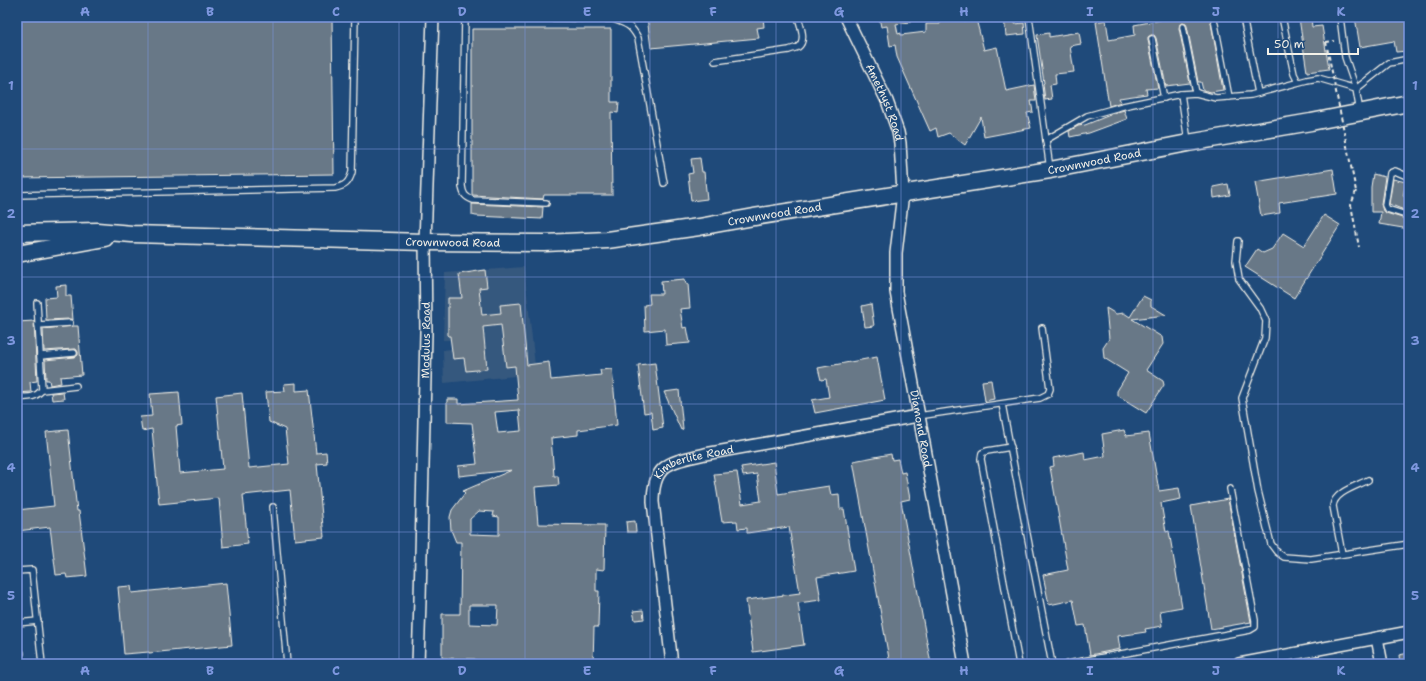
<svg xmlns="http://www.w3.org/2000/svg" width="1426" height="681" viewBox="0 0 1426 681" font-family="'Shantell Sans',sans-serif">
  <rect width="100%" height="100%" fill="#1f4a7a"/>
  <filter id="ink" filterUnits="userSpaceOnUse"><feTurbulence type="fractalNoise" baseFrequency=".025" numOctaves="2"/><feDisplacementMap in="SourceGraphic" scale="8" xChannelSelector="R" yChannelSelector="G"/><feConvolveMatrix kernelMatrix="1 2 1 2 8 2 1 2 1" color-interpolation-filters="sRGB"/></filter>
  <g filter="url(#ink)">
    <!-- built -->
    <polygon fill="#35587e" points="524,267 536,374 444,383 443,350 451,349 450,340 443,340 445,273"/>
    <!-- building -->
    <g fill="#687887" stroke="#f4f1e8" fill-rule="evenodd">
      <polygon points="17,17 332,17 334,174 17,178"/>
      <polygon points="647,17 763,17 764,27 757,28 759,38 651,48"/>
      <polygon points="879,17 909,17 910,22 896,24 898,34 901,33 901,35 926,32 926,24 940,24 940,22 963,18 964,21 976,19 984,50 997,47 1006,91 1034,85 1036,101 1031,101 1033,112 1027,113 1031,128 984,137 981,117 965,145 949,133 938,137 936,128 930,131 897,57 895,45 890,46 887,26 881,27"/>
      <polygon points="1004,17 1014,17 1015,24 1024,23 1025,34 1006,36"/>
      <polygon points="1160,17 1210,17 1223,90 1211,92 1203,90 1201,82 1198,82 1187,26 1186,24 1183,23 1180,24 1179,28 1190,83 1166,86 1156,38 1154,35 1151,35 1148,37 1148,40 1158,88 1146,89 1147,94 1119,98 1121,102 1109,106 1096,22 1106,20 1109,40 1135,35 1134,25 1161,20"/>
      <polygon points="1311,17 1312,27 1322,26 1329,69 1307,72 1299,18"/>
      <polygon points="1355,17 1409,17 1409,39 1405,39 1407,51 1396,52 1394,41 1360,47"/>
      <polygon points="472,29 611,29 611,102 619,102 618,113 611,112 612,195 544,195 543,199 472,195"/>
      <polygon points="1079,32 1081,44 1070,46 1074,72 1055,74 1056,84 1050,85 1052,99 1045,100 1043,84 1044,83 1037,35 1049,33 1049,37"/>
      <polygon points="1124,110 1127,119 1089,133 1070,137 1069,131 1078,126 1085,125 1110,115 1110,114"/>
      <polygon points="700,158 702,172 704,172 707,199 691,201 688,174 693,173 691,159"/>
      <polygon points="1333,169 1337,194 1279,203 1280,213 1261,216 1255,182"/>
      <polygon points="1373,174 1385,177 1381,204 1383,211 1386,213 1409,220 1409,229 1379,224 1381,212 1371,212 1371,187"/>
      <polygon points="1393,179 1406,182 1403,196 1409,198 1409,212 1389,204"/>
      <polygon points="1228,184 1230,195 1214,198 1213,187"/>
      <polygon points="472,204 543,207 542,219 476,216 472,215"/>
      <polygon points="1324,215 1340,225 1294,298 1245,267 1257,249 1263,253 1272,249 1283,233 1304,246"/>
      <path d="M485,270L487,287L479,288L482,315L501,313L500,305L521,303L527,365L549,362L551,380L601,375L600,370L612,369L617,425L578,430V435L551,438L554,476H558L559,485L535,487L538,524L605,525L604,570L596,569V591H599L598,627H594L593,664H475V659L442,658V614H460L461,542H456L451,530L450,517L452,510L465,493L463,491L512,470L459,476L458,466L477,464L472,423L447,422V399H458V404L518,400L515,366L506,367L501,325L483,327L487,369L466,371L464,358L453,359L450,336H448V298H462L459,274ZM519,410L521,431L498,433L495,412ZM479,511L494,512L493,516L499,517V535L470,534V519ZM469,605H498L497,625L469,624Z"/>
      <polygon points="685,279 686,284 688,284 690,308 680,309 683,328 687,327 690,343 666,345 665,329 645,331 644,305 650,304 649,294 662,294 661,281"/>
      <polygon points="66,285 66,296 71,296 73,320 70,319 46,320 45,298 57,297 56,286"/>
      <polygon points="1143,296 1151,300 1151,306 1166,315 1132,319 1162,337 1163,344 1146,370 1163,381 1164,385 1146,413 1117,395 1117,391 1128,373 1104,358 1103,348 1109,339 1106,308 1116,314 1124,313 1130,317"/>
      <polygon points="871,304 874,326 865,327 862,306"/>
      <polygon points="34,321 37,381 30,382 31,392 17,393 17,322"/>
      <polygon points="73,326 78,326 82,375 60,377 61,383 50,385 49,380 46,380 45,360 75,357 78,355 78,352 76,349 74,349 44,351 43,329"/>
      <polygon points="877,357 885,400 815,413 812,400 829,397 826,379 821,380 818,368"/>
      <polygon points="655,363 663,428 653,430 651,412 644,413 638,365"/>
      <polygon points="991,380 994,399 985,401 982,381"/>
      <polygon points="296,383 296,391 309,390 316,453 326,452 327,463 317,464 324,537 295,540 290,490 243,495 248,544 223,547 219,498 159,504 152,429 142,431 140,417 152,416 150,394 179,392 182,425 176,426 180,473 223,469 216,396 242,393 249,468 289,464 285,429 269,422 266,392 285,391 284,384"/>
      <polygon points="679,390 683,429 681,430 664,392"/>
      <polygon points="63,392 64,399 52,400 51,393"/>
      <polygon points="68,430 77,511 79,511 87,576 67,578 66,574 56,575 50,527 17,531 17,510 54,506 46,432"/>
      <polygon points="1124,430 1126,436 1149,433 1159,491 1179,488 1181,499 1161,503 1166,532 1169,531 1182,607 1160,611 1162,626 1145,629 1146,632 1118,636 1120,649 1090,655 1085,625 1078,626 1073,600 1049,605 1043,575 1068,570 1050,467 1054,466 1053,458 1084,452 1085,460 1105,456 1102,434"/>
      <polygon points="891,454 892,460 898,459 901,473 905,472 910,499 901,501 931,664 890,664 853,461"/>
      <polygon points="774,462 778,494 829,486 831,495 839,494 840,509 844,509 854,571 817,577 821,600 798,603 804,645 753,652 746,600 800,593 789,527 747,533 747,528 738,529 737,521 722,522 714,474 737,472 742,504 761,501 757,474 743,476 741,467"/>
      <polygon points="1228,499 1251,622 1211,629 1191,506"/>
      <polygon points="635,521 636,532 627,532 626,522"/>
      <polygon points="226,583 232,645 149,653 149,652 124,654 118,587 131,586 132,593"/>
      <polygon points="643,610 644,619 635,620 633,611"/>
      <polygon points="1409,653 1409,664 1400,664 1399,655"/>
    </g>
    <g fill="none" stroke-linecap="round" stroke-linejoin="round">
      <!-- service casing -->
      <g stroke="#f4f1e8" stroke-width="8">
        <g id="service">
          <path d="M465,17L462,186C463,194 465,197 473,200L546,203"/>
          <path d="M520,17L613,19C627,24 631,25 638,38L664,183"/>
          <polyline points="1029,17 1050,169"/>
          <polyline points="1243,17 1258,93"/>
          <polyline points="1282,17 1294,74 1298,82"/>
          <polyline points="1340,17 1345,57 1356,89"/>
          <polyline points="1214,19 1229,97"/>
          <polyline points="1183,27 1196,93"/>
          <polyline points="1152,39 1164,98"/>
          <path d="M715,61L789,50C791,49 796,48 798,47C807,40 800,25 798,17"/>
          <polyline points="1181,94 1188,141"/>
          <polyline points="1360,112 1356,89 1389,63 1409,59"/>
          <polyline points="1046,140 1087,116 1123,106 1181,94 1196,93 1216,98 1251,95 1307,80 1318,78 1356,89"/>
          <polyline points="1409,177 1395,171 1390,173 1385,205 1387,209 1409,216"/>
          <path d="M17,195L335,188C345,186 349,183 352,172L355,17"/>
          <polyline points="1238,241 1236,261 1239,279 1260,308 1266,321 1265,338 1242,398 1258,491 1271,544 1277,552 1284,557 1311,559 1409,544"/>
          <polyline points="38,325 70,323"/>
          <polyline points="40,356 74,353"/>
          <polyline points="42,390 76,386"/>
          <path d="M17,397C28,397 34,399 42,390L37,303"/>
          <polyline points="1002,404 1052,664"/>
          <polyline points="918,416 1040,398 1048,394 1050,389 1042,328"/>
          <polyline points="1011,447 987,451 982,453 981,459 1019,664"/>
          <polyline points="273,507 287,664"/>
          <path d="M1342,554L1333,506C1334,492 1357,486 1368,480"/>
          <polyline points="17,571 32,570 42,664"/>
          <polyline points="17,623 38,621"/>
          <polyline points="17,654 21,653"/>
          <polyline points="1067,664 1250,630 1255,627 1255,620 1230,489"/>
        </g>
      </g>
      <!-- minor casing -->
      <g stroke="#f4f1e8" stroke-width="14">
        <g id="minor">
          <path id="s1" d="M846,17L887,101L898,132L900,143L903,193L896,253V292L965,664"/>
          <polyline points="1377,638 1382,664"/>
          <path id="s2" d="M418,664L420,600L426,332L425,242L433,17"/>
          <path id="s3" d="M672,664L653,502C653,462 672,462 705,454L918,416"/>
          <polyline points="1239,664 1409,632"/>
        </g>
      </g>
      <!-- secondary casing -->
      <g stroke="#f4f1e8" stroke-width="19">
        <g id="secondary">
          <path id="s4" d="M17,233L97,231L132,234L425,242L545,243L607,240L699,227L754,217L1050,170L1188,143L1311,122L1409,103"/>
          <polyline points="17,254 105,238"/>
        </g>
      </g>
      <!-- path -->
      <g stroke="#f4f1e8" stroke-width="2" stroke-dasharray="4 3" stroke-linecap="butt">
        <polyline points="1326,42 1334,41"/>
        <polyline points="1356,191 1351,205 1359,247"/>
      </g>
      <!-- service -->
      <use href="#service" stroke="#1f4a7a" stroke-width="5.5"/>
      <!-- minor -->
      <use href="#minor" stroke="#1f4a7a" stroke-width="11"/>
      <!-- secondary -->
      <use href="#secondary" stroke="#1f4a7a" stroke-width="16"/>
      <!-- path-bridge -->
      <polyline stroke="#f4f1e8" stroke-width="2" stroke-dasharray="4 3" stroke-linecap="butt" points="1326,42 1356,191"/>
    </g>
  </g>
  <!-- grid -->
  <path fill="none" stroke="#7e97df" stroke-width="1" stroke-opacity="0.55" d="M148,17V664M273,17V664M399,17V664M525,17V664M650,17V664M776,17V664M901,17V664M1027,17V664M1153,17V664M1278,17V664M17,149H1409M17,277H1409M17,404H1409M17,532H1409"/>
  <g text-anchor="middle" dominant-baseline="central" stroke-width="3" stroke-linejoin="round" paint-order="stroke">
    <!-- street labels -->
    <g font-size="11" fill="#f4f1e8" stroke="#1f4a7a">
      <text stroke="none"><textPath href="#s1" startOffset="94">Amethyst Road</textPath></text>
      <text stroke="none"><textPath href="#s4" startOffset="1084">Crownwood Road</textPath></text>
      <text stroke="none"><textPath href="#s4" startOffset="760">Crownwood Road</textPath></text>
      <text stroke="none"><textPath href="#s4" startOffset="436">Crownwood Road</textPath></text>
      <text stroke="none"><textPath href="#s2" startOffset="324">Modulus Road</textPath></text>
      <text stroke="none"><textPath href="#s1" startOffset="426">Diamond Road</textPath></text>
      <text stroke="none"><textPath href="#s3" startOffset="230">Kimberlite Road</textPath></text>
    </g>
  </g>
  <!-- margin -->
  <rect width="1426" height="681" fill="none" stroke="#1f4a7a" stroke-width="44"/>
  <!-- scale -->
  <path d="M1268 48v6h90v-6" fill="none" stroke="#f4f1e8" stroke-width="2"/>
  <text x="1274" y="48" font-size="12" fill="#f4f1e8" stroke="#1f4a7a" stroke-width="3" paint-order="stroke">50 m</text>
  <rect x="22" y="22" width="1382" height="637" fill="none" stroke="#7e97df" stroke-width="1.5"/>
  <g font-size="13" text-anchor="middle" font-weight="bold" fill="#7e97df">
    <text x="85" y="16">A</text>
    <text x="210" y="16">B</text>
    <text x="336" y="16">C</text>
    <text x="462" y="16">D</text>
    <text x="587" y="16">E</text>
    <text x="713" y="16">F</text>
    <text x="839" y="16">G</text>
    <text x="964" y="16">H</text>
    <text x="1090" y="16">I</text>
    <text x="1216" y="16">J</text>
    <text x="1341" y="16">K</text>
    <text x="11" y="90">1</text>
    <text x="1415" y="90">1</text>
    <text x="11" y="218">2</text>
    <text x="1415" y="218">2</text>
    <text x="11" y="345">3</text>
    <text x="1415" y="345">3</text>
    <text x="11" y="472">4</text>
    <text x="1415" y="472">4</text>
    <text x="11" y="600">5</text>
    <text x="1415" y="600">5</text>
    <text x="85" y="675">A</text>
    <text x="210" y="675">B</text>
    <text x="336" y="675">C</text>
    <text x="462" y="675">D</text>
    <text x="587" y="675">E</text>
    <text x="713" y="675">F</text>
    <text x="839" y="675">G</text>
    <text x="964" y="675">H</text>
    <text x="1090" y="675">I</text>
    <text x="1216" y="675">J</text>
    <text x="1341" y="675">K</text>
  </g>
</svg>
